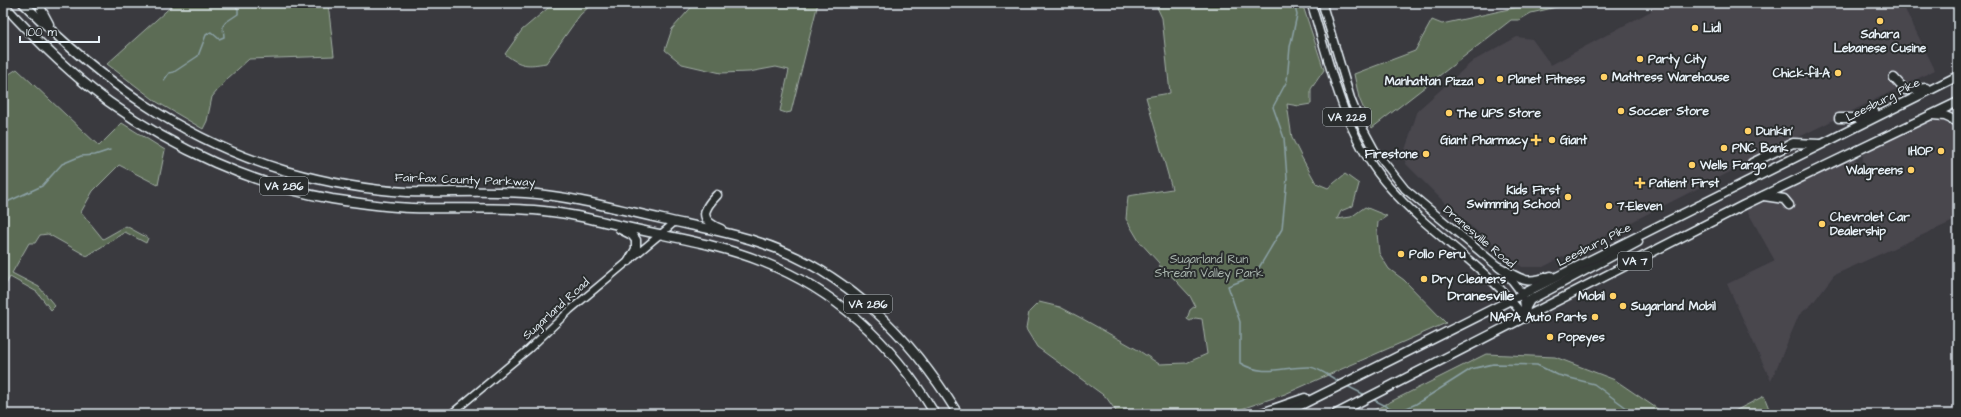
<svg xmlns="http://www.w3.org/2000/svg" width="1961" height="417" viewBox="0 0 1961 417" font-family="'Architects Daughter',sans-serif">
  <rect width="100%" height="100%" fill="#3a3a3f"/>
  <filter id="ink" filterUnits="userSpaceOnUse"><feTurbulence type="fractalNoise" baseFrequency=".025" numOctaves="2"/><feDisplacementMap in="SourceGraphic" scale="8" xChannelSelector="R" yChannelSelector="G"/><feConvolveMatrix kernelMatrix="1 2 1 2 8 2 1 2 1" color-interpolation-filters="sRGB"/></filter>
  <g filter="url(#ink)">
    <!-- built -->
    <g fill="#49464e">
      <polygon points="1654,3 1902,3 1935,70 1785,144 1543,267 1522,267 1458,216 1406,164 1403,156 1418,110 1473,61 1517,37 1532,39 1551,65 1651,11"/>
      <polygon points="1958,101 1958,219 1834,275 1812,304 1799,315 1771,381 1727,284 1775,261 1744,205 1852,152 1862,172 1863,155 1930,115"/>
    </g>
    <!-- green -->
    <g fill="#5c6c54" stroke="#a2aea6">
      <polygon points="175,3 328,3 334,56 249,59 227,79 212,97 207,121 203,129 157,102 107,64"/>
      <path d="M554,3H593L580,15L546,63C528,66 521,67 505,54L522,30Z"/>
      <polygon points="695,3 818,3 791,112 786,113 780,111 789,70 776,67 749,72 721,73 682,64 665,50 672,29"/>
      <polygon points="1155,3 1302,3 1324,70 1311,89 1311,104 1299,106 1287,104 1292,138 1302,158 1316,183 1328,188 1345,174 1359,184 1353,206 1341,211 1337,219 1351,217 1365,207 1387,216 1378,222 1377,233 1379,253 1389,269 1404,280 1446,323 1285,394 1227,414 1118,414 1106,397 1037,347 1026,329 1029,312 1039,302 1060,307 1083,319 1138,350 1159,364 1186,363 1207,354 1202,319 1195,318 1190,321 1187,319 1190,310 1195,306 1190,296 1163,267 1160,267 1159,263 1139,241 1126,219 1128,196 1172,189 1146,97 1170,93 1162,18"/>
      <polygon points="1536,3 1574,3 1531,13 1519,20 1511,20 1372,128 1359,98 1354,74 1415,51 1432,20 1442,24"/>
      <polygon points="17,69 99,146 122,123 165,150 158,185 119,165 93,191 81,212 103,239 126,226 148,238 146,243 125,232 87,256 48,234 40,235 35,243 29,243 12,273 39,287 55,306 51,310 37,292 10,277 3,290 3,78"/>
      <polygon points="1486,354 1555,357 1615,380 1665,414 1366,414"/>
      <polygon points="1764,396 1771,414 1729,414"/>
    </g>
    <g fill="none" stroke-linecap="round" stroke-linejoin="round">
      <!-- stream -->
      <g stroke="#8ba1a6" stroke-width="1.5">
        <path d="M1294,3L1297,15L1290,47L1287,81L1273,107L1284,138L1287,178L1282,229L1254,276L1228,286L1240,322V363C1265,378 1284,366 1310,367C1319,368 1332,378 1340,382"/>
        <polyline points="164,80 169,73 174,72 198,56 206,35 211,32 219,39 224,37 223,26 226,22 238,14 238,9 231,3"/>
        <polyline points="3,206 7,202 42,186 62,164 81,156 95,155 110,150"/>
        <polyline points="1347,386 1365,395"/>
        <polyline points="1372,399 1398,412 1416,404 1471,369 1493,364 1537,365 1558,375 1594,384 1635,414"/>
      </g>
      <!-- secondary casing -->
      <g stroke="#e8f1f8" stroke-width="9">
        <polyline id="secondary" points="451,414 529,349 570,310 675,222"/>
      </g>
      <!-- primary casing -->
      <g stroke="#e8f1f8" stroke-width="10">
        <g id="primary">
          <path d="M1311,3C1331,67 1344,137 1390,188C1431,235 1488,267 1525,318"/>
          <polyline points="1322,3 1351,100 1362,127 1375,151 1405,189 1507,274 1523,295 1525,312"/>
        </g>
      </g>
      <!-- highway casing -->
      <g stroke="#e8f1f8" stroke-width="11">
        <g id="highway">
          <path d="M23,3C100,80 182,140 286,171C325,182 367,190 407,192C447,193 486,190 525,193C571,196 617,209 662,219C693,226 725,231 755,241C844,268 911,337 958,414"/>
          <polyline points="42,3 41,9 49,24"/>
          <path d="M3,4C33,37 73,76 109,102C174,149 253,185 332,199C358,203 385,207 412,208C452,209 493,207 534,210C573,213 611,224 649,232C687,240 726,247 763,262C837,291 894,346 935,414"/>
          <polyline points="1894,78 1905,90 1926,88"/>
          <polyline points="1932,115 1945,116 1956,121"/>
          <polyline points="1839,118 1859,118 1875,113"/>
          <polyline points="1752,163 1793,143 1820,144"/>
          <path d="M717,195C702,210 699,220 721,229"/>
          <polyline points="1764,196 1784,199 1789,205"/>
          <polyline points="620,229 632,235 636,240 636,249 629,261"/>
          <path d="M1499,267C1523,280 1524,285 1551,276"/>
          <polyline points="1525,318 1526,307 1530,300 1638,242"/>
          <polyline points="1259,414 1305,398"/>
          <polyline points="1283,414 1958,76"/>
          <polyline points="1336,414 1744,205 1958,102"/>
        </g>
      </g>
      <!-- secondary -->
      <use href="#secondary" stroke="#2a2d2e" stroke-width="6"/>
      <!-- primary -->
      <use href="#primary" stroke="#2a2d2e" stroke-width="7"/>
      <!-- highway -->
      <use href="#highway" stroke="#2a2d2e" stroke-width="8"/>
    </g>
  </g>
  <!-- markers -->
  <g fill="#ffd166" stroke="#2a2d2e" stroke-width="1.5">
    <circle cx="1880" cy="21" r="4"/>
    <circle cx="1695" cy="28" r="4"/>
    <circle cx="1640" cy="59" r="4"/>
    <circle cx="1838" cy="73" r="4"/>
    <circle cx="1604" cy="77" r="4"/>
    <circle cx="1500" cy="79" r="4"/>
    <circle cx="1481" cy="81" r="4"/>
    <circle cx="1621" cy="111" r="4"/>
    <circle cx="1449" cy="113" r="4"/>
    <circle cx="1748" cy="131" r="4"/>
    <path d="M1534 134h4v4h4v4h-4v4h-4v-4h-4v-4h4z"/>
    <circle cx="1552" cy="140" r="4"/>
    <circle cx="1724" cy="148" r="4"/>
    <circle cx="1941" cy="151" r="4"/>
    <circle cx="1426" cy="154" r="4"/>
    <circle cx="1692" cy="165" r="4"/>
    <circle cx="1911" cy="170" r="4"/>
    <path d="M1638 177h4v4h4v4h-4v4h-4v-4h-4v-4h4z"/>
    <circle cx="1568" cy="197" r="4"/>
    <circle cx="1609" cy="206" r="4"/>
    <circle cx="1822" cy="224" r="4"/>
    <circle cx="1401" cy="254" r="4"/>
    <circle cx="1424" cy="279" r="4"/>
    <circle cx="1613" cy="296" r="4"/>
    <circle cx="1623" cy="306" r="4"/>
    <circle cx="1595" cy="317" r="4"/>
    <circle cx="1550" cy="337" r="4"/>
  </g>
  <g text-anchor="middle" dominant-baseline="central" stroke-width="4" stroke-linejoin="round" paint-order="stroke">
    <!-- shield labels -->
    <g fill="#2a2d2e" stroke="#afb6bb" stroke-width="1">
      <rect x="1323" y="108" width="48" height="18" rx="3"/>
      <rect x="260" y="177" width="48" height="18" rx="3"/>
      <rect x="1618" y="252" width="34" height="18" rx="3"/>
      <rect x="844" y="295" width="48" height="18" rx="3"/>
    </g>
    <g font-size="11" font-weight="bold" fill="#e8f1f8">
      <text x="1347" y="117">VA 228</text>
      <text x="284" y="186">VA 286</text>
      <text x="1635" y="261">VA 7</text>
      <text x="868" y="304">VA 286</text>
    </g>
    <!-- poi labels -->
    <g font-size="12" font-weight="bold" fill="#e8f1f8" stroke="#2a2d2e" text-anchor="start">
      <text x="1703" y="28">Lidl</text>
      <text x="1880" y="34" text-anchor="middle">Sahara<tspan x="1880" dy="14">Lebanese Cusine</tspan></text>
      <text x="1648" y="59">Party City</text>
      <text x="1830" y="73" text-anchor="end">Chick-fil-A</text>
      <text x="1612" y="77">Mattress Warehouse</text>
      <text x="1508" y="79">Planet Fitness</text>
      <text x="1473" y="81" text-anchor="end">Manhattan Pizza</text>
      <text x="1629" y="111">Soccer Store</text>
      <text x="1457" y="113">The UPS Store</text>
      <text x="1756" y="131">Dunkin'</text>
      <text x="1528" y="140" text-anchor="end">Giant Pharmacy</text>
      <text x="1560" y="140">Giant</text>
      <text x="1732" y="148">PNC Bank</text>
      <text x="1933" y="151" text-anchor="end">IHOP</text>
      <text x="1418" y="154" text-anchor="end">Firestone</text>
      <text x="1700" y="165">Wells Fargo</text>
      <text x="1903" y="170" text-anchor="end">Walgreens</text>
      <text x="1649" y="183">Patient First</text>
      <text x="1560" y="190" text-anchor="end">Kids First<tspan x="1560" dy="14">Swimming School</tspan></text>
      <text x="1617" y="206">7-Eleven</text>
      <text x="1830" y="217">Chevrolet Car<tspan x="1830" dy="14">Dealership</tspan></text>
      <text x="1409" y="254">Pollo Peru</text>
      <text x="1432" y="279">Dry Cleaners</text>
      <text x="1605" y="296" text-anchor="end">Mobil</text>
      <text x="1631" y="306">Sugarland Mobil</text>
      <text x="1587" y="317" text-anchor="end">NAPA Auto Parts</text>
      <text x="1558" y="337">Popeyes</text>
    </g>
    <!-- street labels -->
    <g font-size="12" fill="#e8f1f8" stroke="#2a2d2e">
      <text transform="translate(1883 100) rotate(-27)">Leesburg Pike</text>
      <text transform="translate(465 180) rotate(2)">Fairfax County Parkway</text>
      <text transform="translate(1479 237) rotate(40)">Dranesville Road</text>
      <text transform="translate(1594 245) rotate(-27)">Leesburg Pike</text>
      <text transform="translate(556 309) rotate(-42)">Sugarland Road</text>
    </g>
    <!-- park labels -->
    <g font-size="12" fill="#a9b5ae" stroke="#2a2d2e">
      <text x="1209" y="259">Sugarland Run<tspan x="1209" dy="14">Stream Valley Park</tspan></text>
    </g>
    <!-- quarter labels -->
    <g font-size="14" font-weight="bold" fill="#e8f1f8" stroke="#2a2d2e">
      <text x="1481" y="296">Dranesville</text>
    </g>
  </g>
  <!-- margin -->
  <rect width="1961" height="417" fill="none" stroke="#2a2d2e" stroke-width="16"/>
  <rect x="8" y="8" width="1945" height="401" fill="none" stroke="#e8f1f8" stroke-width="1.5" filter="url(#ink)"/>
  <!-- scale -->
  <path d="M20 36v6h79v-6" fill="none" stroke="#e8f1f8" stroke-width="2"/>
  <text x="26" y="36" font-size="12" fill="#e8f1f8" stroke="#2a2d2e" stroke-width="3" paint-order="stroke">100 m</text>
</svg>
